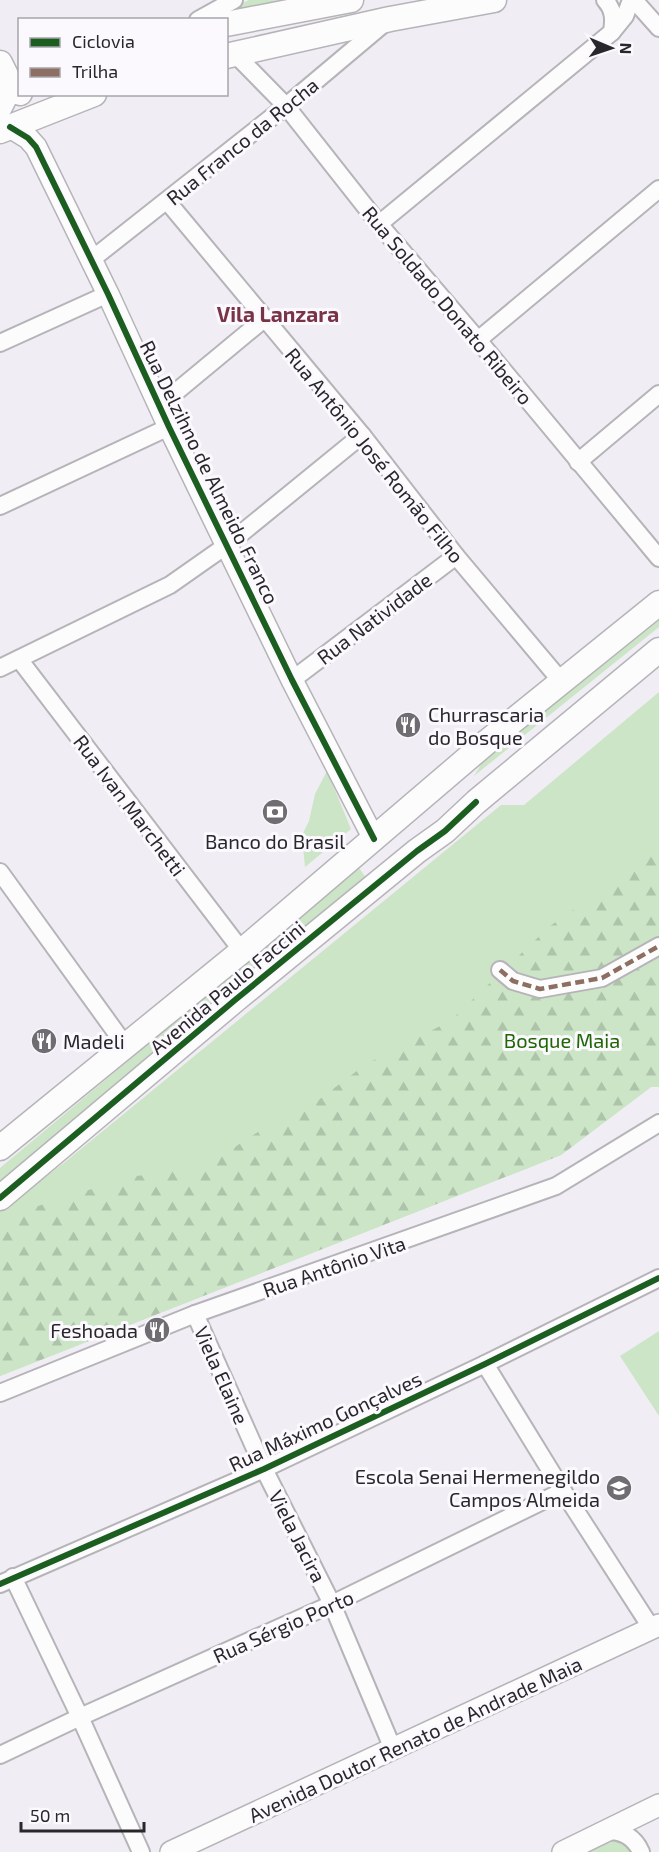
<svg xmlns="http://www.w3.org/2000/svg" width="659" height="1852" viewBox="0 0 659 1852" font-family="'Exo 2',sans-serif">
  <defs>
    <pattern id="forest-firs" width="22" height="20" patternUnits="userSpaceOnUse" patternTransform="scale(1.5)"><rect width="22" height="20" fill="#cbe5c6"/><path d="M5 1l3.5 6h-7zM16 11l3.5 6h-7z" fill="#aec4aa"/></pattern>
  </defs>
  <rect width="100%" height="100%" fill="#f0eef4"/>
  <!-- green -->
  <g fill="#cbe5c6">
    <polygon points="659,610 659,627 474,776 492,746"/>
    <polygon points="659,692 659,1087 651,1087 561,1155 0,1376 0,1211 65,1162 501,805 524,805"/>
    <polygon points="327,771 351,829 305,867 302,835 309,821 315,794"/>
    <polygon points="359,868 367,879 0,1185 0,1168"/>
    <polygon points="659,1331 659,1416 620,1356"/>
    <polygon points="616,1839 635,1852 580,1852 595,1843"/>
  </g>
  <!-- forest -->
  <g fill="url(#forest-firs)">
    <polygon points="249,0 305,0 214,17"/>
    <polygon points="659,849 659,1087 651,1087 561,1155 0,1376 0,1218 130,1177 206,1166 258,1132 308,1108 366,1064 450,1021 550,926"/>
  </g>
  <g fill="none" stroke-linecap="round" stroke-linejoin="round">
    <!-- minor casing -->
    <g stroke="#b6b4b9" stroke-width="20">
      <g id="minor">
        <path d="M605,0C614,10 614,19 612,32"/>
        <polyline points="634,0 659,28"/>
        <polyline points="198,20 234,0"/>
        <polyline points="235,54 286,106 379,224 478,340 659,558"/>
        <polyline points="167,201 362,435 456,556 561,681"/>
        <polyline points="379,224 612,32 625,16 631,0"/>
        <polyline points="91,260 286,106 387,21"/>
        <polyline points="478,340 659,189"/>
        <polyline points="0,343 108,294"/>
        <polyline points="159,406 264,319"/>
        <polyline points="578,462 659,394"/>
        <polyline points="0,506 169,427"/>
        <polyline points="19,659 242,951"/>
        <polyline points="0,668 170,585 227,545 362,435"/>
        <polyline points="292,680 456,556"/>
        <polyline points="0,872 125,1045"/>
        <polyline points="500,970 513,981 540,989 602,978 659,946"/>
        <polyline points="195,1314 264,1469 332,1604 393,1749"/>
        <polyline points="485,1364 563,1491 652,1629"/>
        <polyline points="0,1393 195,1314 556,1186 659,1123"/>
        <polyline points="13,1577 80,1717 141,1852"/>
        <polyline points="0,1584 264,1469 485,1364 659,1278"/>
        <polyline points="0,1755 80,1717 332,1604 563,1491"/>
        <path d="M605,1831C621,1830 634,1836 641,1852"/>
      </g>
    </g>
    <!-- tertiary casing -->
    <g stroke="#b6b4b9" stroke-width="24">
      <g id="tertiary">
        <polyline points="10,127 28,138 36,147 108,294 169,427 292,680 374,839"/>
        <polyline points="171,1852 659,1625"/>
        <polyline points="563,1852 659,1805"/>
      </g>
    </g>
    <!-- secondary casing -->
    <g stroke="#b6b4b9" stroke-width="27">
      <g id="secondary">
        <polyline points="226,24 351,0"/>
        <polyline points="226,56 390,19 494,0"/>
        <polyline points="0,63 11,85 20,93"/>
        <polyline points="0,107 11,85"/>
        <polyline points="0,131 94,94"/>
        <polyline points="0,1148 242,951 488,741 659,603"/>
        <polyline points="0,1198 235,1000 417,851 445,831 476,802 659,650"/>
      </g>
    </g>
    <!-- minor -->
    <use href="#minor" stroke="#fdfcfd" stroke-width="16"/>
    <!-- tertiary -->
    <use href="#tertiary" stroke="#fdfcfd" stroke-width="21"/>
    <!-- secondary -->
    <use href="#secondary" stroke="#fdfcfd" stroke-width="24"/>
    <!-- quiet -->
    <polyline stroke="#8d6e63" stroke-width="4.5" stroke-dasharray="9 4.5" stroke-linecap="butt" points="500,970 513,981 540,989 602,978 659,946"/>
    <!-- cycleway casing -->
    <g stroke="#fbf9fe" stroke-width="10">
      <g id="cycleway">
        <polyline points="10,127 28,138 36,147 108,294 169,427 292,680 374,839"/>
        <polyline points="0,1198 235,1000 417,851 445,831 476,802"/>
        <polyline points="0,1584 264,1469 485,1364 659,1278"/>
      </g>
    </g>
    <!-- cycleway -->
    <use href="#cycleway" stroke="#1b5e20" stroke-width="6"/>
  </g>
  <!-- icons -->
  <defs>
    <g id="restaurant-disc" transform="scale(1.35)"><circle r="9.5" fill="#6f6d71" stroke="#fbf9fe"/><path d="M-5-6h1v4h1v-4h1v4h1v-4h1v5L-1.5 .5V6h-2V.5L-5-1ZM5-6V6H3V1.5H1.5Q1.5-4 5-6Z" fill="#fff"/></g>
    <g id="bank-disc" transform="scale(1.35)"><circle r="9.5" fill="#6f6d71" stroke="#fbf9fe"/><path d="M-6-4H6V4H-6ZM0-2.3a2.3 2.3 0 1 0 0 4.6a2.3 2.3 0 1 0 0-4.6Z" fill="#fff"/></g>
    <g id="school-disc" transform="scale(1.35)"><circle r="9.5" fill="#6f6d71" stroke="#fbf9fe"/><path d="M0-5L7-2L0 1L-7-2ZM-4 1L0 2.5L4 1V4Q0 6-4 4Z" fill="#fff"/></g>
  </defs>
  <g fill-rule="evenodd">
    <use href="#restaurant-disc" x="408" y="725"/>
    <use href="#bank-disc" x="275" y="812"/>
    <use href="#restaurant-disc" x="44" y="1041"/>
    <use href="#restaurant-disc" x="157" y="1330"/>
    <use href="#school-disc" x="619" y="1488"/>
  </g>
  <g text-anchor="middle" dominant-baseline="central" stroke-width="6" stroke-linejoin="round" paint-order="stroke">
    <!-- street labels -->
    <g font-size="20" fill="#29272b" stroke="#fbf9fe">
      <text transform="translate(242 141) rotate(-39)">Rua Franco da Rocha</text>
      <text transform="translate(448 305) rotate(50)">Rua Soldado Donato Ribeiro</text>
      <text transform="translate(375 455) rotate(51)">Rua Antônio José Romão Filho</text>
      <text transform="translate(210 472) rotate(64)">Rua Delzihno de Almeido Franco</text>
      <text transform="translate(374 618) rotate(-37)">Rua Natividade</text>
      <text transform="translate(130 805) rotate(53)">Rua Ivan Marchetti</text>
      <text transform="translate(227 987) rotate(-40)">Avenida Paulo Faccini</text>
      <text transform="translate(334 1266) rotate(-19)">Rua Antônio Vita</text>
      <text transform="translate(222 1375) rotate(66)">Viela Elaine</text>
      <text transform="translate(325 1421) rotate(-25)">Rua Máximo Gonçalves</text>
      <text transform="translate(298 1536) rotate(63)">Viela Jacira</text>
      <text transform="translate(283 1626) rotate(-24)">Rua Sérgio Porto</text>
      <text transform="translate(415 1739) rotate(-25)">Avenida Doutor Renato de Andrade Maia</text>
    </g>
    <!-- poi labels -->
    <g font-size="20" fill="#29272b" stroke="#fbf9fe" text-anchor="start">
      <text x="428" y="714">Churrascaria<tspan x="428" dy="23">do Bosque</tspan></text>
      <text x="275" y="841" text-anchor="middle">Banco do Brasil</text>
      <text x="63" y="1041">Madeli</text>
      <text x="138" y="1330" text-anchor="end">Feshoada</text>
      <text x="600" y="1476" text-anchor="end">Escola Senai Hermenegildo<tspan x="600" dy="23">Campos Almeida</tspan></text>
    </g>
    <!-- park labels -->
    <g font-size="20" fill="#1f6604" stroke="#fbf9fe">
      <text x="562" y="1040">Bosque Maia</text>
    </g>
    <!-- neighbourhood labels -->
    <g font-size="21" font-weight="bold" fill="#793346" stroke="#fbf9fe">
      <text x="278" y="313">Vila Lanzara</text>
    </g>
  </g>
  <!-- legend -->
  <rect x="18" y="18" width="210" height="78" fill="#fbf9fe" stroke="#a7a5aa" stroke-width="1.5"/>
  <rect x="30" y="38" width="30" height="9" fill="#1b5e20" stroke="#a7a5aa" stroke-width="1.5"/>
  <text x="72" y="48" font-size="18" fill="#29272b">Ciclovia</text>
  <rect x="30" y="68" width="30" height="9" fill="#8d6e63" stroke="#a7a5aa" stroke-width="1.5"/>
  <text x="72" y="78" font-size="18" fill="#29272b">Trilha</text>
  <!-- north arrow -->
  <g transform="translate(611 48) rotate(92)" stroke="#fbf9fe" stroke-width="4.5" paint-order="stroke">
  <path d="M0-4.5L10 22L0 15L-10 22Z" fill="#29272b"/>
  <text y="-9" font-size="16" font-weight="bold" text-anchor="middle" fill="#29272b">N</text>
  </g>
  <!-- scale -->
  <path d="M21 1822v9h123v-9" fill="none" stroke="#29272b" stroke-width="3"/>
  <text x="30" y="1822" font-size="18" fill="#29272b" stroke="#fbf9fe" stroke-width="4.5" paint-order="stroke">50 m</text>
</svg>
